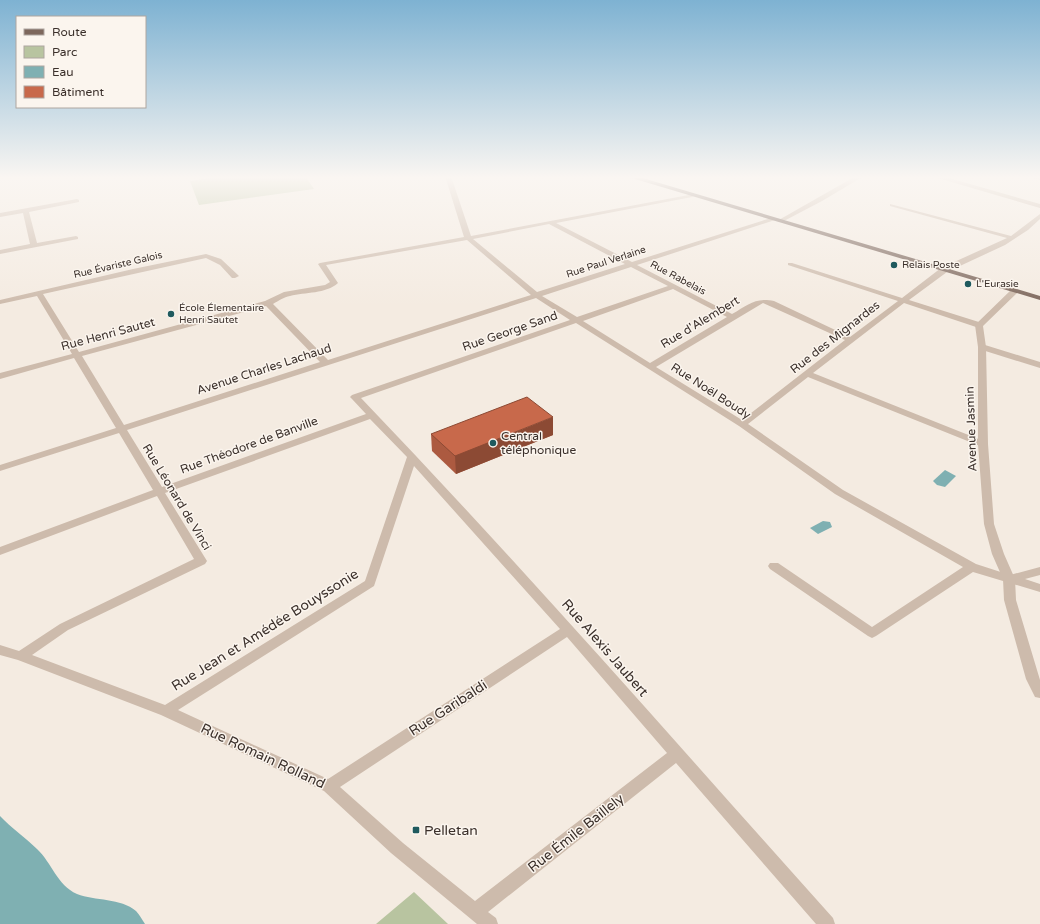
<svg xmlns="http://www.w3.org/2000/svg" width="1040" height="924" viewBox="0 0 1040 924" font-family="'Varela Round',sans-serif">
  <rect width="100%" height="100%" fill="#f4ebe1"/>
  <!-- green -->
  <g fill="#b8c4a0">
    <polygon points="225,176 305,176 314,189 199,205 190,181"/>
    <polygon points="414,892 448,924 376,924"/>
  </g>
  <!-- water -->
  <g fill="#7fb0b2">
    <polygon points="945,470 956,476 945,487 937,485 933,481"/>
    <polygon points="823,521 830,522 832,527 818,534 810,528"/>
    <path d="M0,816C11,828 25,837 37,849C52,863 57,885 77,894C95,901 121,898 136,911C140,915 142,920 145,924H0Z"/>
  </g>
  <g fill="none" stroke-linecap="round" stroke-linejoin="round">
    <!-- minor -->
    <g fill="#cdbbac" fill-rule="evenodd">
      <path d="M445,176H451L471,236L694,194L695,195L692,197L556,223L632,262L771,218H775V220L637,265L732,314C748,305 755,297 774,301L850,337L898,301L788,265V263H792L902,298L941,268L1007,238L890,206V204L1011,236L1040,214V219L1028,230L1005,245L947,272L909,300L982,323V327H976L904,303L813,373L986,442L988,444L986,446H980L808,377L748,424L843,490L976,564L1010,575L1040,567V575L1025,579L1040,584V592L973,572L876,636L872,638L868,636L770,569L768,566L770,563H778L872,627L963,567L835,494L739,426L576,323L361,398C523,567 677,744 833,918L835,924H816L676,763L488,912L496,918L498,924H477L391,853L324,791L161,715L18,660L0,655V645L19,651L60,624L194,559L157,496L0,555V547L153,490L119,433L0,471V465L116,428L74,358L0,379V373L72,354L37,296L0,304V300L133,269L206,254L221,259L239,276L235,278H232L220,265L206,258L43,294L79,352L265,301L284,292L325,285L330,282L318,264L320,263L464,237ZM549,224L625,264L537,292L473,239ZM467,240L531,295L328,360L273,304C278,301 284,297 290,296C305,292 326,294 338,283L326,265ZM631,267L668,286L577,317L542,296ZM673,289L727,317L650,363L583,321ZM536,298L570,320L352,395L350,397L352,399L366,414L162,487L127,430ZM763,303L845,340L742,420L656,367ZM266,306L320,362L124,425L82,356ZM370,419L407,457L365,581L165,705L32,655L68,630L205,564L207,561L165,493ZM414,466L560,629L328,779L178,710L374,586ZM567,637L667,753L475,901L403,843L340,787Z"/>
      <polygon points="856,176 864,176 822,201 782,222 777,221"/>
      <polygon points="931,176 942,176 1040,204 1040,208"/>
      <polygon points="1030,176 1040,176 1040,180 1031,177"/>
      <polygon points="77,199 79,200 79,202 29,212 37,243 76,236 78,237 78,239 0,254 0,250 30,244 23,213 0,217 0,213"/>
      <polygon points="979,345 985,345 1040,362 1040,368 979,349 978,347"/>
    </g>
    <!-- tertiary -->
    <polygon fill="#cdbbac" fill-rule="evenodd" points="1012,289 1015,289 1019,291 983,326 986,347 988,444 994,524 1004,554 1015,579 1016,600 1040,680 1040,698 1035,697 1026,679 1004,600 1003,579 992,554 984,524 978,444 978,347 975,325"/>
    <!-- primary -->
    <polygon fill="#7d675c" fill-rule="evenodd" points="625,176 636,176 1040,296 1040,300"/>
  </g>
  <!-- wall -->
  <polygon fill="#ac5a40" points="431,434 553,435 456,474 432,451"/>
  <!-- shaded-wall -->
  <polygon fill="#8c4a34" points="553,417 553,435 456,474 455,456"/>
  <!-- building -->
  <polygon fill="#c8694b" stroke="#8c4a34" points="527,397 553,417 455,456 431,434"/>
  <!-- sky -->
  <linearGradient id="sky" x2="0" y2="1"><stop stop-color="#7eb2d2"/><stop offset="0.58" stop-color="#faf6f2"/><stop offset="1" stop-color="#faf6f2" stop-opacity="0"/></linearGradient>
  <rect width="1040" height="306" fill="url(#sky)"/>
  <!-- markers -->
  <g fill="#1f5a5e" stroke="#fbf5ee" stroke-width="1.5">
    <circle cx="894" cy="265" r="4"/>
    <circle cx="968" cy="284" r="4"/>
    <circle cx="171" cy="314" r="4"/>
    <circle cx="493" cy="443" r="4"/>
    <rect x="412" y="826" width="8" height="8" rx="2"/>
  </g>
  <g text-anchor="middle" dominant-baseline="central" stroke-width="3" stroke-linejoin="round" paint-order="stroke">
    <!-- far-street labels -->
    <g font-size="10" fill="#3b302b" stroke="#fbf5ee">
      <text transform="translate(606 262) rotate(-18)">Rue Paul Verlaine</text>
      <text transform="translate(118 265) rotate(-13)">Rue Évariste Galois</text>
      <text transform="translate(678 278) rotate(28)">Rue Rabelais</text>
    </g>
    <!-- far-poi labels -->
    <g font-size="10" fill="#3b302b" stroke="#fbf5ee" text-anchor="start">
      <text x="902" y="265">Relais Poste</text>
      <text x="976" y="284">L'Eurasie</text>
      <text x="179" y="308">École Élementaire<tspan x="179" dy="12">Henri Sautet</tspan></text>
    </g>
    <!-- street labels -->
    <g font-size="12" fill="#3b302b" stroke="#fbf5ee">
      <text transform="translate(700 322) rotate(-31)">Rue d'Alembert</text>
      <text transform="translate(510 331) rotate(-19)">Rue George Sand</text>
      <text transform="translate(108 334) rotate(-15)">Rue Henri Sautet</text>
      <text transform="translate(835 337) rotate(-38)">Rue des Mignardes</text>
      <text transform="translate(264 369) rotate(-18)">Avenue Charles Lachaud</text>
      <text transform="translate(711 391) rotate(33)">Rue Noël Boudy</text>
      <text transform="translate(971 429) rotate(-92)">Avenue Jasmin</text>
      <text transform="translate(249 445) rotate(-20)">Rue Théodore de Banville</text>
      <text transform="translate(177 497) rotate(59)">Rue Léonard de Vinci</text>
    </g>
    <!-- poi labels -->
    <g font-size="12" fill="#3b302b" stroke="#fbf5ee" text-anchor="start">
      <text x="501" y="436">Central<tspan x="501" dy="14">téléphonique</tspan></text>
    </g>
    <!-- near-street labels -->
    <g font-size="14" fill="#3b302b" stroke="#fbf5ee">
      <text transform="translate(265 630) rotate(-32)">Rue Jean et Amédée Bouyssonie</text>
      <text transform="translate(605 648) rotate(49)">Rue Alexis Jaubert</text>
      <text transform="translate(448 708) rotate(-33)">Rue Garibaldi</text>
      <text transform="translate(263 756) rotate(25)">Rue Romain Rolland</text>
      <text transform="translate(576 833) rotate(-38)">Rue Émile Baillely</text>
    </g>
    <!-- near-poi labels -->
    <g font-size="14" fill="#3b302b" stroke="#fbf5ee" text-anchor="start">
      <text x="424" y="830">Pelletan</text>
    </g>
  </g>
  <!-- legend -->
  <rect x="16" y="16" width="130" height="92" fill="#fbf5ee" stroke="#aea6a0"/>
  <rect x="24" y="29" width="20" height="6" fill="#7d675c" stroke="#aea6a0"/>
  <text x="52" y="36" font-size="12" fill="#3b302b">Route</text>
  <rect x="24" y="46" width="20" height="12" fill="#b8c4a0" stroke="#aea6a0"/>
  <text x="52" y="56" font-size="12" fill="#3b302b">Parc</text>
  <rect x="24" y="66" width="20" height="12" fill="#7fb0b2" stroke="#aea6a0"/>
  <text x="52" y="76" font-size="12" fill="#3b302b">Eau</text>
  <rect x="24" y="86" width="20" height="12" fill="#c8694b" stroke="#aea6a0"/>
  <text x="52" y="96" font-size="12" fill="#3b302b">Bâtiment</text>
</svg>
